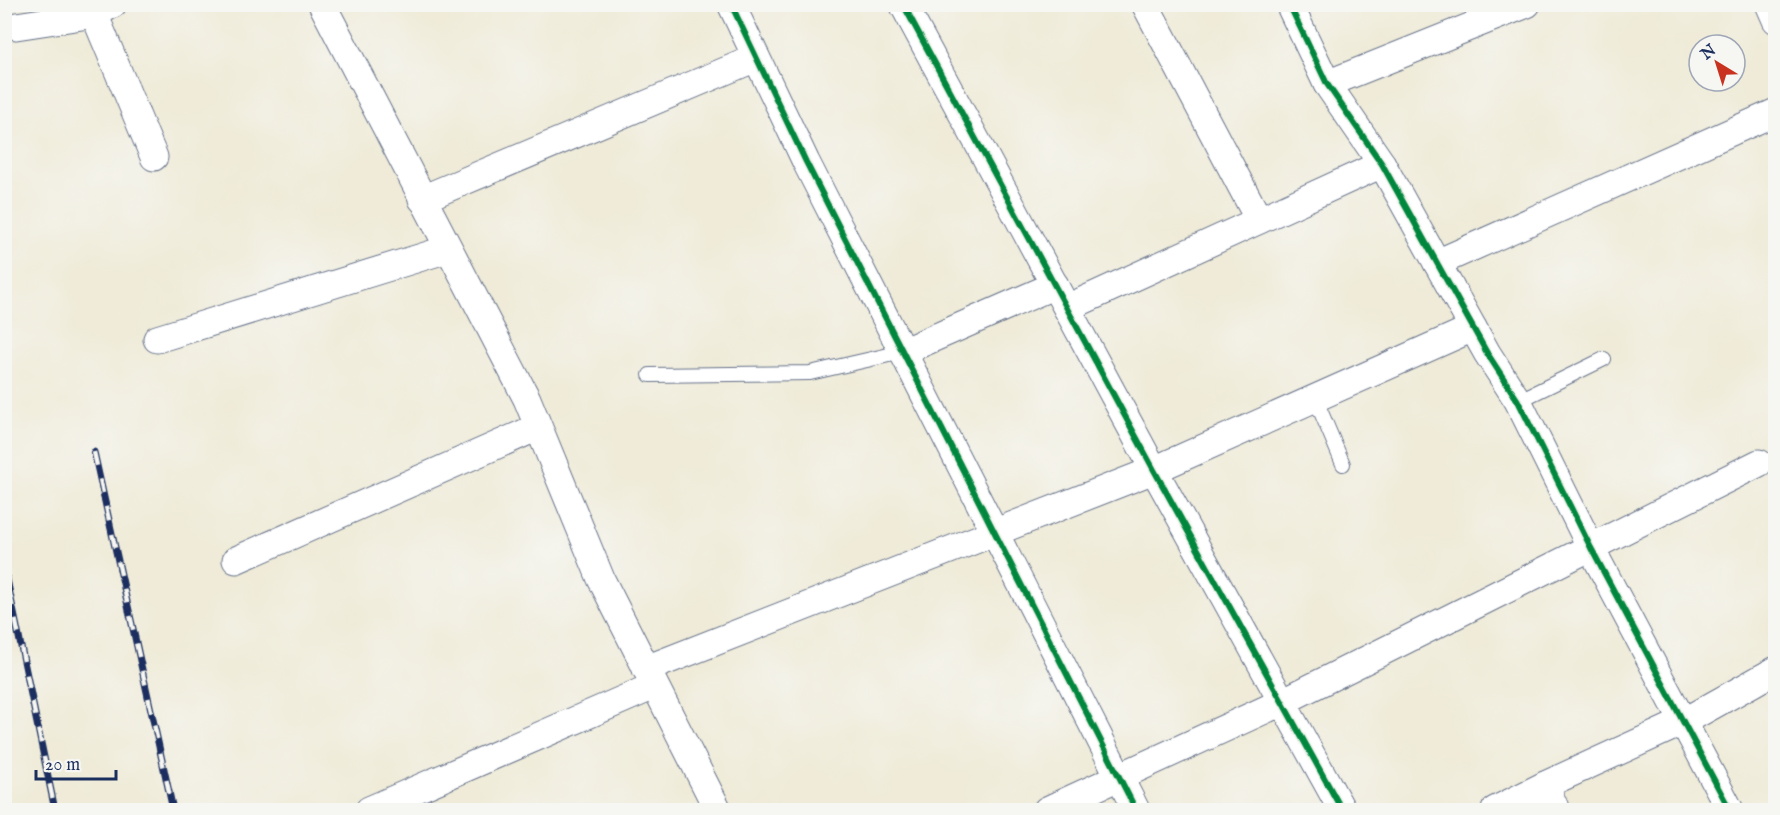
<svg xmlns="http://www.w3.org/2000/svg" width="1780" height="815" viewBox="0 0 1780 815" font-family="'IM FELL English',serif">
  <rect width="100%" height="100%" fill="#f6f6f2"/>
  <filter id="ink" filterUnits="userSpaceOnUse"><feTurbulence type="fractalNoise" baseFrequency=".0167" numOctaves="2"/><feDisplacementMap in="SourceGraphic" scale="12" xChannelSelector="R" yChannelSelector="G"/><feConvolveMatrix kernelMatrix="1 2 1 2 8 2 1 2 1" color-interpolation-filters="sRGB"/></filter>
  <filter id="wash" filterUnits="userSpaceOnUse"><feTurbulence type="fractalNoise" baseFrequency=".008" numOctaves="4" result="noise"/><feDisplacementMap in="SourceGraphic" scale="24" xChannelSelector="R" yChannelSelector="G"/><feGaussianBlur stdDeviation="1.35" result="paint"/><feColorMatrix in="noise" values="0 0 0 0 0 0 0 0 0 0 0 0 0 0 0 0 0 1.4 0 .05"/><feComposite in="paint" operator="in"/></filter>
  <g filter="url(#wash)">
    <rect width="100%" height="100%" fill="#efebd8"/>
  </g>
  <g filter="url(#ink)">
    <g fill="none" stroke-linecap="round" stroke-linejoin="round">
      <!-- lane casing -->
      <g stroke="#657189" stroke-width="16">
        <g id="lane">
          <polyline points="650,375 810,373 902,352"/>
          <polyline points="1315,398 1343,464"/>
          <polyline points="1518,401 1604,359"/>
        </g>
      </g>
      <!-- street casing -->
      <g stroke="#657189" stroke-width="29">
        <g id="street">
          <polyline points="90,4 154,157"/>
          <polyline points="322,4 527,399 601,579 718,810"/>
          <polyline points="731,4 806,162 1136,810"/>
          <polyline points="903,4 1154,470 1342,810"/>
          <polyline points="1145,4 1259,220"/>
          <polyline points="1289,4 1327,84 1382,164 1487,353 1518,401 1591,548 1730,810"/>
          <polyline points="1769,4 1776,20"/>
          <polyline points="16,26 95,14 113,4"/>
          <polyline points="1327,84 1527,4"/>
          <polyline points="422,199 756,58"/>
          <polyline points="1437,263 1776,112"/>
          <polyline points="1067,308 1382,164"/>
          <polyline points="157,339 448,249"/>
          <polyline points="902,352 1055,285"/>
          <polyline points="236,560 538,427"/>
          <polyline points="646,669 1154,470 1473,328"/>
          <polyline points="1545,785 1556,810"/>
          <polyline points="369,810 654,686"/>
          <polyline points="1047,810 1282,702 1759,463"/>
          <polyline points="1495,810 1545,785 1683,722 1776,670"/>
        </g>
      </g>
      <!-- lane -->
      <use href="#lane" stroke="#fff" stroke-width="14"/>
      <!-- street -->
      <use href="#street" stroke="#fff" stroke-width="27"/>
      <!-- rail casing -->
      <g stroke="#1b2f5e" stroke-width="7">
        <g id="rail">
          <polyline points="94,452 173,810"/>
          <polyline points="4,565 55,810"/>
        </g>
      </g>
      <!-- rail -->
      <use href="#rail" stroke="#f6f6f2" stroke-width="4.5" stroke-dasharray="14" stroke-linecap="butt"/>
      <!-- cycleway casing -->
      <g stroke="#f6f6f2" stroke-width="10">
        <g id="cycleway">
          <polyline points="731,4 806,162 1136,810"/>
          <polyline points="903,4 1154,470 1342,810"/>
          <polyline points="1289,4 1327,84 1382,164 1487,353 1518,401 1591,548 1730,810"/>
        </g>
      </g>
      <!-- cycleway -->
      <use href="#cycleway" stroke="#00873e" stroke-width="6"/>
    </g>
  </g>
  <!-- margin -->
  <rect width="1780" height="815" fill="none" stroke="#f6f6f2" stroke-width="24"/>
  <!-- north arrow -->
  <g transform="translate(1717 63) rotate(322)"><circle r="28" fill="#f6f6f2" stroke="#9ea6b7" stroke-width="1.5"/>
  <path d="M0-4.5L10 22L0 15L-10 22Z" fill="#c8321e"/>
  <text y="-9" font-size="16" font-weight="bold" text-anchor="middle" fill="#1b2f5e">N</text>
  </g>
  <!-- scale -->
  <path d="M36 770v9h80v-9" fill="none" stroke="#1b2f5e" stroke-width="3"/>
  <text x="45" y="770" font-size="18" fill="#1b2f5e" stroke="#f6f6f2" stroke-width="4.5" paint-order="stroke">20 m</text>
</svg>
